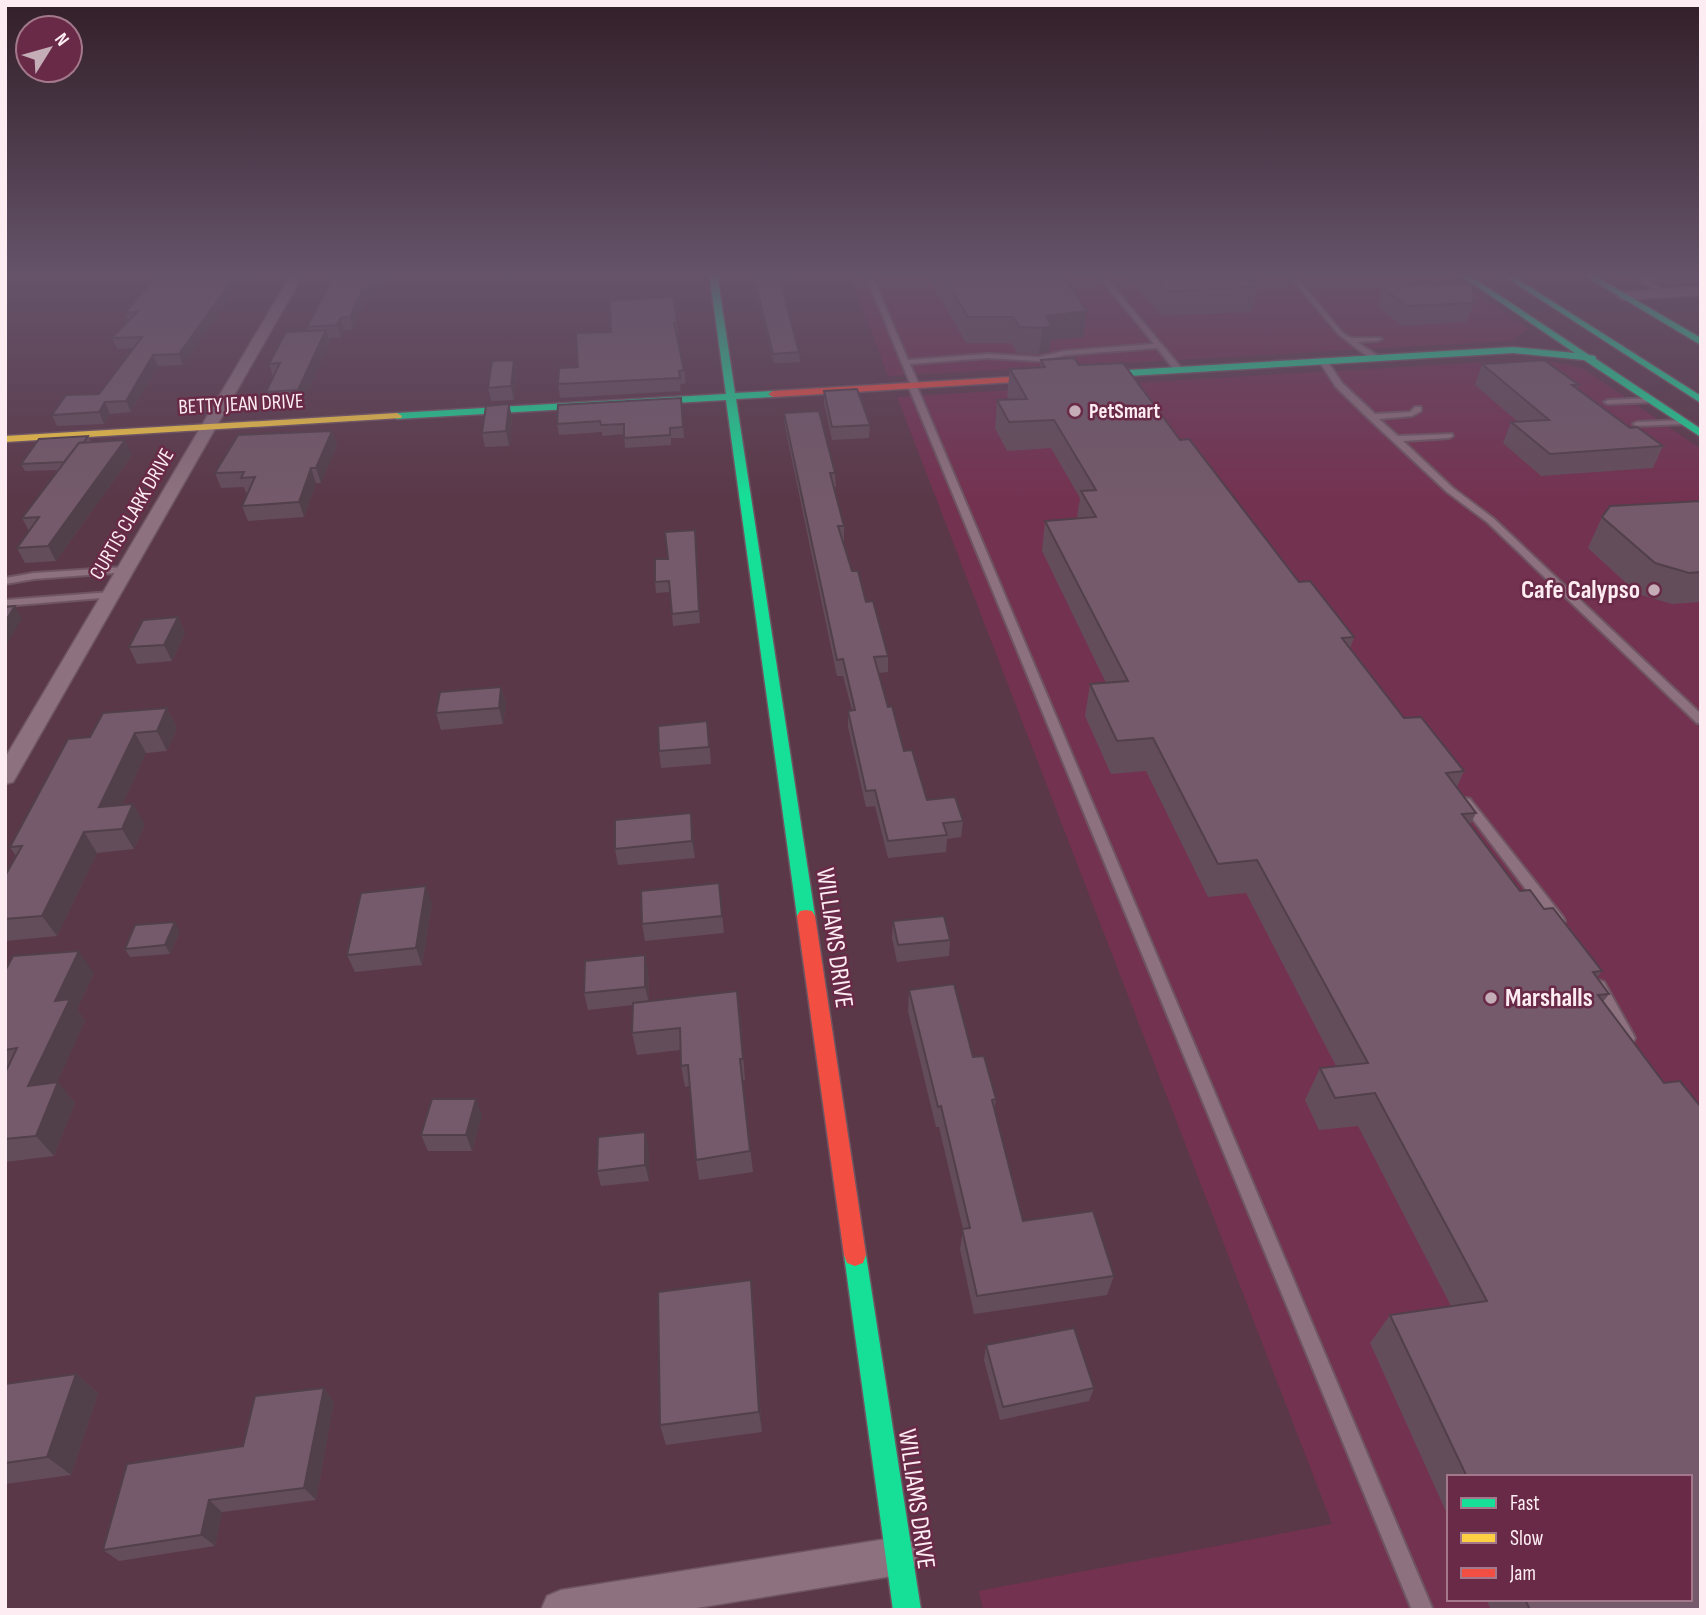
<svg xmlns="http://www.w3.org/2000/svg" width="1706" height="1615" viewBox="0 0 1706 1615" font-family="'Sofia Sans Condensed',sans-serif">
  <rect width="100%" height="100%" fill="#5a3848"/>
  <!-- built -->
  <g fill="#743251" fill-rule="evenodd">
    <polygon points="849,273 1448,273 1529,329 1510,341 888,376"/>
    <polygon points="1607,273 1701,273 1701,283 1642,286 1621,281"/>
    <path d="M1537,359L1582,368L1701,449V1610H983L979,1591L1332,1524L897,397ZM1449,1477H1690V1599H1449Z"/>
  </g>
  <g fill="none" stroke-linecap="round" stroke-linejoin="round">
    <!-- lane casing -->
    <g stroke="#6f5562" stroke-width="4">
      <g id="lane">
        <polygon points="865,273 871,273 908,360 988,354 1039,357 1064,351 1154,344 1096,273 1102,273 1183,370 1176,372 1157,348 1065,355 1039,361 988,358 910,364 919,385 917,387 1433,1610 1412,1610 908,385 910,383"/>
        <polygon points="1287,273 1293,273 1342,332 1351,338 1380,338 1382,339 1378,341 1357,342 1378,356 1378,360 1372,360 1338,334"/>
        <polygon points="1421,273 1434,273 1424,275"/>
        <polygon points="1627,273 1634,273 1640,276 1701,273 1701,277 1646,280 1667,292 1668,293 1665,295"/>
        <polygon points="1320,359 1326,359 1342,383 1375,414 1410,412 1415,407 1421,407 1421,411 1412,416 1379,419 1398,436 1452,434 1453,436 1449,438 1403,441 1453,488 1493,518 1701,714 1701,723 1697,723 1487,522 1447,492 1369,419 1336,387 1319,361"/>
        <polygon points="1652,398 1656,400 1655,402 1608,404 1604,402 1608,400"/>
        <polygon points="1683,420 1686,420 1686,424 1637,426 1633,424 1637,422"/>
        <polygon points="125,567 130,570 128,572 34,579 5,584 5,578 34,573"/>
        <polygon points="111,592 114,593 114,597 5,606 5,600"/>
        <polygon points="1466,798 1470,799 1563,917 1565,921 1563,925 1553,925 1462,805 1460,802"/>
        <polygon points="1599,980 1604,982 1633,1034 1635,1038 1633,1042 1628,1044 1623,1042 1592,986 1594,982"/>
      </g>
    </g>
    <!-- street casing -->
    <g stroke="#6f5562" stroke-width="3">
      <g id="street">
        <polygon points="292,273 304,273 16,777 13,782 5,784 5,758"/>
        <polygon points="1701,287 1701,295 1622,300 1616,296 1622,292"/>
        <polygon points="899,1537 913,1542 918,1556 913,1570 899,1575 684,1610 541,1610 547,1596 561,1590"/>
      </g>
    </g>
    <!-- fast casing -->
    <g stroke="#6f5562" stroke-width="3">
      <g id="fast">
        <polygon points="709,273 717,273 735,393 773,391 778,394 773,397 736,399 815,916 812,921 800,921 797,916 726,400 397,419 392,416 397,413 726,394"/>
        <polygon points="1457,273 1466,273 1589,355 1595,356 1596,359 1701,429 1701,437 1584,360 1513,353 1061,380 1056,377 1061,374 1513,347 1575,353"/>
        <polygon points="1499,273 1508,273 1701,396 1701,403"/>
        <polygon points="1580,273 1590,273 1701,338 1701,345"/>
        <polygon points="855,1244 863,1247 866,1255 921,1610 893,1610 844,1255 847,1247"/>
      </g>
    </g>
    <!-- slow casing -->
    <g stroke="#6f5562" stroke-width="3">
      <polygon id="slow" points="397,413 402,416 401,418 5,442 5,436"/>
    </g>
    <!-- jam casing -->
    <g stroke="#6f5562" stroke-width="3">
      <g id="jam">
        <polygon points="1061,374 1066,377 1064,379 773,397 768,394 773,391"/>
        <polygon points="806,910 812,911 815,916 866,1255 863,1263 855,1266 847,1263 844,1255 797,916 800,911"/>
      </g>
    </g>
    <!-- lane -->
    <use href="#lane" fill="#8d717e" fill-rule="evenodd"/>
    <!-- street -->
    <use href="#street" fill="#8d717e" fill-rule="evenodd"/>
    <!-- fast -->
    <use href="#fast" fill="#16e098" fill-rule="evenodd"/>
    <!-- slow -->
    <use href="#slow" fill="#ffcf43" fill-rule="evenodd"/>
    <!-- jam -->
    <use href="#jam" fill="#f24e42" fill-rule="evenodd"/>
  </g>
  <!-- wall -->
  <g fill="#644d5b">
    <polygon points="336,273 381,295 366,300 353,329 344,330 341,338 329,338 330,343 302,404 271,406 266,392 273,377 269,364 308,331 307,327"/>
    <polygon points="751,273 785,273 785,279 780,279 799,352 800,362 774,363"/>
    <polygon points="926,273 1060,273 1087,311 1083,337 1051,340 1049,352 1039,354 1017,353 1011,343 966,343"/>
    <polygon points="1126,273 1256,273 1258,275 1256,285 1258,287 1252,312 1162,316"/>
    <polygon points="157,276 183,365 158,366 131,412 110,414 104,424 57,426 52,415 99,394 134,348 117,349 112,338 128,321 125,313"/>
    <polygon points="1434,285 1474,303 1467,322 1401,326 1378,306 1383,288"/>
    <polygon points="677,323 678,335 677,335 684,370 686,383 680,384 681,391 560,398 558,384 578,367 611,332"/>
    <polygon points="1074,358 1079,365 1123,363 1180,440 1189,439 1299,582 1310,581 1354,637 1350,649 1404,718 1421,717 1464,771 1457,787 1476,813 1470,825 1520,891 1530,890 1544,909 1553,908 1602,971 1597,978 1609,994 1603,1002 1664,1083 1680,1081 1701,1107 1701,1610 1491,1610 1486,1599 1690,1599 1690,1477 1449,1477 1449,1518 1370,1343 1390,1315 1451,1306 1358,1126 1319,1130 1305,1100 1320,1068 1336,1066 1246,893 1208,897 1146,771 1111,774 1085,716 1090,684 1106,683 1042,551 1045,521 1077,518 1080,498 1051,448 1007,451 995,428 997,400 1009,400 1007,396 1010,369 1040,367 1041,360"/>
    <polygon points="514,360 517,373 514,400 491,401 488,388"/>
    <polygon points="1482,364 1579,385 1577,389 1630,428 1663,446 1653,468 1541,476 1503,443 1511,422 1518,422 1475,385"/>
    <polygon points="824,391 870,425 869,438 832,440 824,403"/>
    <polygon points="681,398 684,438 671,438 671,445 625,448 624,434 602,436 602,432 559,435 557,424"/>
    <polygon points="509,404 512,418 509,446 485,447 482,433"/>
    <polygon points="784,413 835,473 836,487 834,487 844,526 844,541 842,541 852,571 866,602 888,656 888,672 879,673 888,707 904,751 927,800 963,821 961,837 947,839 946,852 888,858 875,806 866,807 848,727 848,711 852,710 843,676 837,676 785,427"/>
    <polygon points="332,431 337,445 321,483 316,483 304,517 248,521 242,506 248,493 246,493 244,487 221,488 215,473"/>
    <polygon points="88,436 91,442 132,455 56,561 25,563 17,548 29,531 22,518 58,470 25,471 21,464"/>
    <polygon points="1701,501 1701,602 1672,604 1638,594 1588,548 1602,517"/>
    <polygon points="695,530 700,623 673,626 670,592 656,593 655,582 668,559"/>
    <polygon points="178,617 185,633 172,661 137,664 129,647"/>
    <polygon points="501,687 506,704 503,724 441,730 436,713"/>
    <polygon points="167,708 177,728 167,751 146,753 122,805 145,824 134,849 97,853 57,936 5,941 5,876 16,856 10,847 90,737"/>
    <polygon points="709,738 711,764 661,768 659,751"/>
    <polygon points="691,813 695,858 618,865 615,849"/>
    <polygon points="719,883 724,933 645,941 642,924"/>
    <polygon points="432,903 422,965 355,972 347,955"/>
    <polygon points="893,921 950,940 949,956 897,962 892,938"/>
    <polygon points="180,931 170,954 130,957 125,949"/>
    <polygon points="5,971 94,973 77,1009 85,1021 57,1082 75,1103 54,1156 5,1162"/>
    <polygon points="648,971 649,1001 740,1013 745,1080 742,1080 753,1172 699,1180 696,1160 690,1086 685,1087 681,1066 680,1050 637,1055 632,1033 633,1005 588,1010 584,993"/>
    <polygon points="909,990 973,1057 996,1099 994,1110 1023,1221 1114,1276 1107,1295 974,1314 960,1249 963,1229 939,1127 936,1127 908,1011"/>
    <polygon points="482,1115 472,1151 428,1151 421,1135"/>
    <polygon points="649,1148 649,1181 601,1186 597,1171"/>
    <polygon points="751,1280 753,1302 762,1432 666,1445 660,1425"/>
    <polygon points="986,1345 1094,1388 1089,1401 1000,1420 984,1360"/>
    <polygon points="76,1374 98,1393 71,1475 5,1484 5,1384"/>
    <polygon points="324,1388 334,1402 316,1500 222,1512 215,1546 119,1561 103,1550"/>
  </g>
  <!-- shaded-wall -->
  <g fill="#513f4a">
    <polygon points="237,273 247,273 183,365 179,354"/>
    <polygon points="383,273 392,273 381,295 366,300 353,329 350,317 363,288"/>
    <polygon points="1258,275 1255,287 1250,277"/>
    <polygon points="1087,311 1083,337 1051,340 1049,352 1039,354 1042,328 1046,316"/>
    <polygon points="341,318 344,330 341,338 337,325"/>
    <polygon points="326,330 330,343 302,404 298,390"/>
    <polygon points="153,355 158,366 131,412 126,401"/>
    <polygon points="514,360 517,373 514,400 511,386"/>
    <polygon points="105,402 110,414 104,424 99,412"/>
    <polygon points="509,404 512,418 509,446 506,431"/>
    <polygon points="332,431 337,445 321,483 316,468"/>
    <polygon points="125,440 132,455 56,561 48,546"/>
    <polygon points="311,468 316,483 304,517 299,502"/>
    <polygon points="695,530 696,541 700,623 699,611"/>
    <polygon points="15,606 22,619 5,647 5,622"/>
    <polygon points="178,617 185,633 172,661 164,645"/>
    <polygon points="501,687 506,704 503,724 499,708"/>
    <polygon points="167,708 177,728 167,751 157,731"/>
    <polygon points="135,733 146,753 112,827 99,807"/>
    <polygon points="133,804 145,824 134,849 122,829"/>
    <polygon points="691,813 693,830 695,858 692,841"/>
    <polygon points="84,832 97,853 57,936 42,916"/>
    <polygon points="426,886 432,903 422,965 416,948"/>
    <polygon points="175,922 180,931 170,954 165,945"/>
    <polygon points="79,951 94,973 77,1009 85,1021 46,1107 28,1086 55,1001"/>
    <polygon points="645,955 648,971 649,1003 645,987"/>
    <polygon points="58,1082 75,1103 54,1156 36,1136"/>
    <polygon points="476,1099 482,1115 472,1151 466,1135"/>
    <polygon points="645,1132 649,1148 649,1181 645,1165"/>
    <polygon points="751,1280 753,1302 762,1432 759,1412"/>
    <polygon points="76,1374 98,1393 71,1475 47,1457"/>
    <polygon points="324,1388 334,1402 316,1500 304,1488"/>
    <polygon points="209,1500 222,1512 215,1546 201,1535"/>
  </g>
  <!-- building -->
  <g fill="#745a6a" stroke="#513f4a" stroke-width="2">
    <polygon points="178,273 237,273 179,354 153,355 126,401 105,402 99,412 52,415 66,395 99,394 142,337 112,338 137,312 125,313 157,276 177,275"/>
    <polygon points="336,273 383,273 378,284 363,288 350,317 341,318 337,325 307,327"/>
    <polygon points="753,273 778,273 799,352 773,354"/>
    <polygon points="942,273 1060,273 1087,311 1046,316 1052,326 1042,328 1020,327 1013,317 968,317"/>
    <polygon points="1151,273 1256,273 1258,275 1250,277 1258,287 1167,291"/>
    <polygon points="1431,283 1434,285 1472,284 1474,303 1407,306 1383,288"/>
    <polygon points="673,297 677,323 674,323 684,370 679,371 680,378 558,384 559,368 578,367 576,333 611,332 610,301"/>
    <polygon points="326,330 298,390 266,392 280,363 269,364 286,332"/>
    <polygon points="1074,358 1079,365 1123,363 1180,440 1189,439 1299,582 1310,581 1354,637 1342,638 1404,718 1421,717 1464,771 1446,773 1476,813 1462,814 1520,891 1530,890 1544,909 1553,908 1602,971 1593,972 1609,994 1598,995 1664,1083 1680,1081 1701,1107 1701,1610 1530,1610 1525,1599 1690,1599 1690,1477 1467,1477 1390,1315 1487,1301 1375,1093 1335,1098 1320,1068 1368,1063 1257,860 1218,864 1153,738 1117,741 1090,684 1128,681 1045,521 1096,517 1081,491 1096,490 1054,420 1009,422 997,400 1027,399 1010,369 1045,367 1041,360"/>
    <polygon points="514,360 511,386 488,388 492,361"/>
    <polygon points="1544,360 1579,385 1572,385 1630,428 1637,427 1663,446 1550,454 1511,422 1549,420 1482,364"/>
    <polygon points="857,389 870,425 832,427 824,391"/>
    <polygon points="681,398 683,427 670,428 670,435 624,438 624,424 601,425 600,421 557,424 558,405"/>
    <polygon points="509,404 506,431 482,433 486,406"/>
    <polygon points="819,411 835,473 830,473 844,526 838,526 852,571 858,571 866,602 873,601 888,656 874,657 888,707 892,706 904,751 912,750 927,800 955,797 963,821 943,823 947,835 888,841 875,790 866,791 848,711 855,710 843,659 837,660 784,413"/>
    <polygon points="332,431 316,468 311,468 299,502 242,506 255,477 241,478 244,472 215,473 238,435"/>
    <polygon points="88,436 84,442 79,443 64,462 21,464 39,439"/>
    <polygon points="125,440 48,546 17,548 39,517 22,518 79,443"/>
    <polygon points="1701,501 1701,572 1689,573 1655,563 1602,517 1610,506"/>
    <polygon points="695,530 699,611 672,614 669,581 655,582 655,559 668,559 665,532"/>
    <polygon points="15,606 5,622 5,607"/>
    <polygon points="178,617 164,645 129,647 143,620"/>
    <polygon points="501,687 499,708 436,713 440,692"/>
    <polygon points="167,708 157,731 135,733 99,807 133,804 122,829 84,832 42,916 5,919 5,876 22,846 10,847 68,739 90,737 103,713"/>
    <polygon points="707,721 709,747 659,751 658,726"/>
    <polygon points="691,813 692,841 615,849 615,820"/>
    <polygon points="719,883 722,916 642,924 641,891"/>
    <polygon points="426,886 416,948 347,955 361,893"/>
    <polygon points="944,916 950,940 898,945 893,921"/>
    <polygon points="175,922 165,945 125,949 135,925"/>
    <polygon points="79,951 55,1001 70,999 28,1086 58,1082 36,1136 5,1139 5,1073 17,1048 5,1050 5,971 13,956"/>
    <polygon points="645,955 645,987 584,993 585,961"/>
    <polygon points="954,984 973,1057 984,1056 996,1099 992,1100 1023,1221 1093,1211 1114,1276 977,1296 962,1229 970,1228 941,1106 938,1107 909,990"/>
    <polygon points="737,991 743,1059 740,1059 750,1151 696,1160 688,1065 681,1066 680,1028 632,1033 633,1003"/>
    <polygon points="432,1099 476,1099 466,1135 421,1135"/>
    <polygon points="645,1132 645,1165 597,1171 598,1137"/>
    <polygon points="751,1280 759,1412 660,1425 658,1292"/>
    <polygon points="1074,1328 1094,1388 1003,1407 986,1345"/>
    <polygon points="76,1374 47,1457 5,1463 5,1384"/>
    <polygon points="324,1388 304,1488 209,1500 201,1535 103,1550 127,1464 243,1446 255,1396"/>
  </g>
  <!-- sky -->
  <linearGradient id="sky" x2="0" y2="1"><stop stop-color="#321f28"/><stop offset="0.55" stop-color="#65536a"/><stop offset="1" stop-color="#65536a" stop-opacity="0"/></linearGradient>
  <rect width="1706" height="499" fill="url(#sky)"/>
  <!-- markers -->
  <g fill="#c4adb6" stroke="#682a47" stroke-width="2.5">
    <circle cx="1075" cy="411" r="7"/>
    <circle cx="1654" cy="590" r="7"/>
    <circle cx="1491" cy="998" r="7"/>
  </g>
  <g text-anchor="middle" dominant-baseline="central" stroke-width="5" stroke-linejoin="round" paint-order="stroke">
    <!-- far-street labels -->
    <g font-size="21" fill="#fdecf2" stroke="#682a47">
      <text transform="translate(241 404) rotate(-3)">BETTY JEAN DRIVE</text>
      <text transform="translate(132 514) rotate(-60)">CURTIS CLARK DRIVE</text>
    </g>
    <!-- far-poi labels -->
    <g font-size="21" font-weight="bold" fill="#fdecf2" stroke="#682a47" text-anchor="start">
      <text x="1089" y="411">PetSmart</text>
    </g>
    <!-- poi labels -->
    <g font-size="26" font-weight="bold" fill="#fdecf2" stroke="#682a47" text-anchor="end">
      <text x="1640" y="590">Cafe Calypso</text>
      <text x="1505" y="998" text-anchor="start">Marshalls</text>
    </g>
    <!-- street labels -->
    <g font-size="26" fill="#fdecf2" stroke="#682a47">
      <text transform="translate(834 938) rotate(82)">WILLIAMS DRIVE</text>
      <text transform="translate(916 1499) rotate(82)">WILLIAMS DRIVE</text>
    </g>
  </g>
  <!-- border -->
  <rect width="1706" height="1615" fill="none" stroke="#fdecf2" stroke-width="14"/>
  <!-- legend -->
  <rect x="1447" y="1475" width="245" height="126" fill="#682a47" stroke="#a4788b" stroke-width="2"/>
  <rect x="1461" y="1498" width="35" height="10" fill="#16e098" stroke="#a4788b" stroke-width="2"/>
  <text x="1510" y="1510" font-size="21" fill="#fdecf2">Fast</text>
  <rect x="1461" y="1533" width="35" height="10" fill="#ffcf43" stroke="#a4788b" stroke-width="2"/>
  <text x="1510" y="1545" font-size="21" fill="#fdecf2">Slow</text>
  <rect x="1461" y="1568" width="35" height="10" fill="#f24e42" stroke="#a4788b" stroke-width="2"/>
  <text x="1510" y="1580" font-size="21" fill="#fdecf2">Jam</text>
  <!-- north arrow -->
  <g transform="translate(49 49) rotate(53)"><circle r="33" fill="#682a47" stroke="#a4788b" stroke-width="2"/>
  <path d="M0-5L12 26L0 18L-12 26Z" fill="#c4adb6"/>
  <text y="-10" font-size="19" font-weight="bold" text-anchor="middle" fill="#fdecf2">N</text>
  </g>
</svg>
